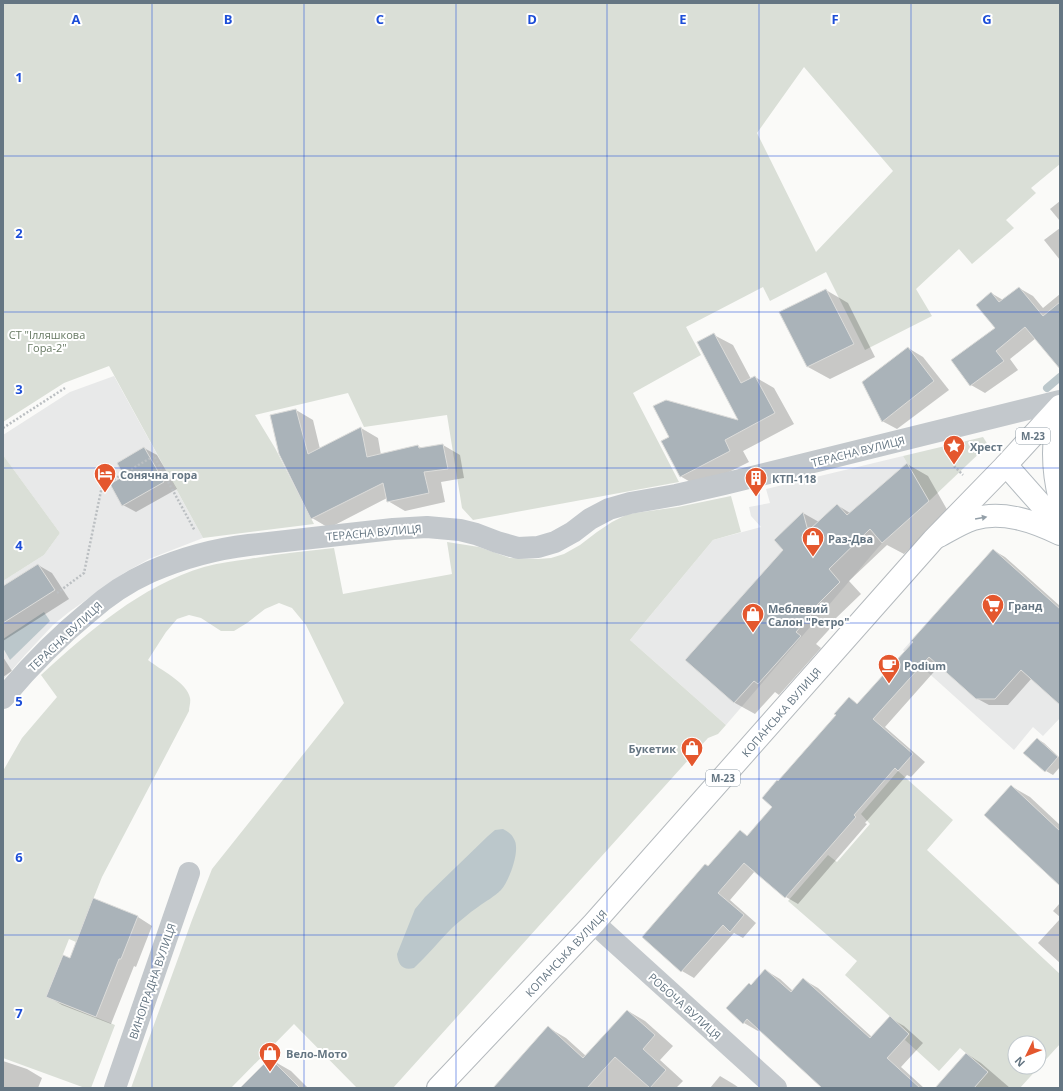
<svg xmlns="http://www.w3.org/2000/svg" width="1063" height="1091" viewBox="0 0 1063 1091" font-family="'Open Sans',sans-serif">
  <rect width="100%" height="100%" fill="#fafaf8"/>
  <!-- built -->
  <g fill="#e8e9e9">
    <polygon points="114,376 203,538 149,559 124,573 69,612 53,625 25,655 3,680 3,581 44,555 60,533 3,455 3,435 70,392"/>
    <polygon points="903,456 929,501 882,543 726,725 630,640 713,540 761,527 751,516 749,507 770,503 766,489"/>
    <polygon points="993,549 1060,609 1060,718 1043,736 1033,727 1014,750 903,650"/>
  </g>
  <!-- green -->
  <g fill="#dadfd7" fill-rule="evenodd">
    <path d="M3,3H1060V164L1031,188L1036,193L1006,220L1014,228L972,264L959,249L916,289L932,316L865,350L826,272L770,301L763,287L686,327L701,355L633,393L679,482L473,520L462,508L447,415L364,427L348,393L255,415L275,448L314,524L203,538L109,366L64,383L3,422ZM804,67L893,171L816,252L757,133Z"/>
    <polygon points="983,437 988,445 929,501 903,456"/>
    <polygon points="3,455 60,533 44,555 3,581"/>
    <path d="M731,496L741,532L713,540L630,640L726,725L718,734L708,738L393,1088H357L294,1024L231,1088H131L192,920L212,869L344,703L306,625L292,608L279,603L265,609L247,623L234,631H221L201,618L189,615L177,619L166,632L148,660C159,669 188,683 190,698C191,702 189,707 189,711L102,877L76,942L69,939L46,997L115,1025L91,1088H85L3,1058V771L22,738L57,697L41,675C89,631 141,586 204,567C219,563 234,561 249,559C277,554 305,551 334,548L343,594L452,574L447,542L479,547L510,558L538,559L551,558L564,554L580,545L597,532L612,522L628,514L678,507Z"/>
    <polygon points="898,771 953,820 927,850 1060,974 1060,1044 1039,1067 1039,1043 1015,1043 1015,1067 1039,1067 1020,1088 974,1088 988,1072 960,1048 939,1071 905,1040 909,1034 845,975 857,961 788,901 828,855 837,862 870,824 861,814"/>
  </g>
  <!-- water -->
  <g fill="#bbc7cb">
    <polygon points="44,612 50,621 10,660 3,648 3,639"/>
    <path d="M503,829C507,831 512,834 514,839C521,850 509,881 501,890C494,897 486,901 478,907C469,913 460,921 452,928C439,941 427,956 414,968C402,971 398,964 397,954L415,909L425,897L488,836L495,830Z"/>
  </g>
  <!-- shadow -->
  <g fill="#0003">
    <polygon points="1060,201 1060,221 1050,209"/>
    <polygon points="1060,228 1060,260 1044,240"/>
    <polygon points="1019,288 1033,296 1043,308 1060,294 1060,362 1036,338 1010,359 1018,370 985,393 971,385 997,328 991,293 1003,300"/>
    <polygon points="826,290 848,303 875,357 830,379 808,367 781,313"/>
    <polygon points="714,335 733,345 751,379 755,377 774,388 794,424 743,451 749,462 699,487 680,476 740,422"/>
    <polygon points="908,348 923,357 949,390 897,429 882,421"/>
    <polygon points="296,410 313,420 320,449 361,428 378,438 381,455 418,446 422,448 443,445 460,455 464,478 441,482 445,502 405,511 388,501 387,498 329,528 312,518"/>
    <polygon points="144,448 157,455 177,489 136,512 123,505 126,476"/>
    <polygon points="907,464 928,476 949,513 904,554 887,545 849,581 861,594 834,620 836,622 816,644 821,648 779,695 775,692 755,714 735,703 687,660 784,550 803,513 819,522 837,505 850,513"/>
    <polygon points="993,550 1005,557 1060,606 1060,703 1032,678 1008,705 989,705 976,698 940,665 885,727 925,762 911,777 907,775 865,823 867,824 798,904 786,897 755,871 730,900 756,923 743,938 734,933 694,978 682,971 643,937 709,867 740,831 748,836 774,806 778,782 837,715 849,698 858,704 914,642"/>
    <polygon points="38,565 52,573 69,599 3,641 3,587"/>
    <polygon points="3,657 12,671 3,677"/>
    <polygon points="1037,739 1044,743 1060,758 1060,767 1053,775 1046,771"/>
    <polygon points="1011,786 1030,797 1060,825 1060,885"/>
    <polygon points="94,900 138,917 152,926 136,967 134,966 111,1024 62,1005 47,996 70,959"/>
    <polygon points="1060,903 1060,917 1053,911"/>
    <polygon points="1060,919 1060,963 1038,943"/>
    <polygon points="765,970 780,979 793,991 804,980 818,988 872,1037 890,1018 904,1026 923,1043 901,1067 924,1088 829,1088 760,1029 758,1031 744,1023 751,986"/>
    <polygon points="628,1011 645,1021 673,1046 660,1060 683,1081 676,1088 494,1088 549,1028 566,1038 586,1056"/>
    <polygon points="967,1054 981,1063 1010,1088 936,1088"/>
    <polygon points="270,1059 291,1071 308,1088 241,1088"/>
    <polygon points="3,1061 27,1069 42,1078 38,1088 3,1088"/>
    <polygon points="720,1076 735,1085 739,1088 710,1088"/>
  </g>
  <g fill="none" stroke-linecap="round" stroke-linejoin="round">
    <!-- stream -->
    <polyline stroke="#bbc7cb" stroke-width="8" points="1047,388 1060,377"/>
  </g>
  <!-- building -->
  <g fill="#aab3b9" stroke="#dcdcda">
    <polygon points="1019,287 1043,316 1060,302 1060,369 1025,327 996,351 1004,361 970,386 951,360 995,328 976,305 991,292 999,302"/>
    <polygon points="826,289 854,344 807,367 779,312"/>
    <polygon points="714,333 741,383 755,376 775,413 725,440 730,451 680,477 661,441 669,437 653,406 666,400 738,420 697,342"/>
    <polygon points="908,347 934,381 882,422 862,382"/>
    <polygon points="296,409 308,454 361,427 367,457 418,445 419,448 443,444 448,469 424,472 429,493 387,502 383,483 311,519 279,454 270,415"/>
    <polygon points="144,447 164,482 122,506 110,484 124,476 117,463"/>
    <polygon points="907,463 929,501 882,543 870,529 829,569 840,582 814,608 816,609 796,632 801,636 758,684 754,681 734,703 685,660 783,550 774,540 803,512 808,531 837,504 847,515"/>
    <polygon points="993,549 1060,609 1060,705 1021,670 995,699 976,699 929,657 873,719 913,754 898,771 895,768 854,815 856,817 785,898 744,863 718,893 744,915 730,932 723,925 681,972 642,937 705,864 708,866 740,830 747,836 772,807 762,798 777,780 778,781 836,715 834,714 849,697 857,704 913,642 911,641"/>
    <polygon points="38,564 55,590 3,623 3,586"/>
    <polygon points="1037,738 1058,757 1045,772 1023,753"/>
    <polygon points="1011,785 1060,831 1060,886 984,815"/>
    <polygon points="93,898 138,916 121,959 119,959 96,1017 46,997 63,955 70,958"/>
    <polygon points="765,969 791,992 803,978 870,1038 890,1016 909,1034 887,1058 920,1088 822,1088 747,1019 743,1024 726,1008 749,983 751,985"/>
    <polygon points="627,1010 655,1035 643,1049 666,1070 650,1088 615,1057 587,1088 493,1088 548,1026 583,1058"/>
    <polygon points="966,1053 988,1072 974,1088 935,1088"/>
    <polygon points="270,1058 300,1088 240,1088"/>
  </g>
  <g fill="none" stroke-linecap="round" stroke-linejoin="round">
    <!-- secondary casing -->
    <g stroke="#b3babf" stroke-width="24">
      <g id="secondary">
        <path d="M1060,413C1058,418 1057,423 1056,428C1052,453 1054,476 1060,500"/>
        <polyline points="1006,465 1060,526"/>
        <path d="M939,536C950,530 961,523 973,519C1002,510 1033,521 1060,534"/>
      </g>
    </g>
    <!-- trunk casing -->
    <g stroke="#b4b9bd" stroke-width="24">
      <polyline id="trunk" points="438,1088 594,923 933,540 1006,465 1060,406"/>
    </g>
    <!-- path -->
    <g stroke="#bbbfc2" stroke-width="2.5" stroke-dasharray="2 2" stroke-linecap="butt">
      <polyline points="3,428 65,388"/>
      <polyline points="954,466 963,475"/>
      <polyline points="57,593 84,573 102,486 154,456 195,531"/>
    </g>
    <!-- minor -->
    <g stroke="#c3c8cc" stroke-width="22">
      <path d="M3,698C29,667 57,638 89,612C107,596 128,582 150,572C182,558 215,549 249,545L393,529L427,527L460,530L476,534L497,542L518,548L538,547L555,542L573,532L590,519L609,509L630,503L676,495L724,484L1060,401"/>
      <polyline points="594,923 776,1088"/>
      <polyline points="115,1088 189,873"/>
    </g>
    <!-- secondary -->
    <use href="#secondary" stroke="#fff" stroke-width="22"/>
    <!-- trunk -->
    <use href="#trunk" stroke="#fff" stroke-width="22"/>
  </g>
  <!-- one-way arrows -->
  <defs><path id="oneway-solid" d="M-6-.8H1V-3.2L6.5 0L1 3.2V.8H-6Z"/></defs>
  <use fill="#939fa8" href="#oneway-solid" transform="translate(981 518) rotate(-10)"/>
  <!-- grid -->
  <path fill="none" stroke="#1d4ed8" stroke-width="1" stroke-opacity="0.55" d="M152,3V1088M304,3V1088M456,3V1088M607,3V1088M759,3V1088M911,3V1088M3,156H1060M3,312H1060M3,468H1060M3,623H1060M3,779H1060M3,935H1060"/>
  <!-- icons -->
  <defs>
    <g id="sight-pin" transform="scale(1.15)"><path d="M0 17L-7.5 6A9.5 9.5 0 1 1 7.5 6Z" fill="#e4572e" stroke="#fff"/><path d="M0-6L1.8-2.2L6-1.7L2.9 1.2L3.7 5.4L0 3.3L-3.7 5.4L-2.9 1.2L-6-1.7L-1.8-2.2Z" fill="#fff"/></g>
    <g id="hotel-pin" transform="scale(1.15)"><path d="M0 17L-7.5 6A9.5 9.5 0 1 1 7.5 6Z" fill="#e4572e" stroke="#fff"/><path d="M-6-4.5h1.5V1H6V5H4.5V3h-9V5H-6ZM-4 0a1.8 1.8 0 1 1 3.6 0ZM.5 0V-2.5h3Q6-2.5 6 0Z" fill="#fff"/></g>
    <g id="building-pin" transform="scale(1.15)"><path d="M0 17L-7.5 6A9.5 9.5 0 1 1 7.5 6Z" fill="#e4572e" stroke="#fff"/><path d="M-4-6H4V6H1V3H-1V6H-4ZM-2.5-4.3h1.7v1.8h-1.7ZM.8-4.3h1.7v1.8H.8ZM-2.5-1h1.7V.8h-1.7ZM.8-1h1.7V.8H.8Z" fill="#fff"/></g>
    <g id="shop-pin" transform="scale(1.15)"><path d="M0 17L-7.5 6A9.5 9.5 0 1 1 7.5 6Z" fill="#e4572e" stroke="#fff"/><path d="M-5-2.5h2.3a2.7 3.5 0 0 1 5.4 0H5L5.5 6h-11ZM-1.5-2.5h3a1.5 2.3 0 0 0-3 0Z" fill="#fff"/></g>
    <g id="supermarket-pin" transform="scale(1.15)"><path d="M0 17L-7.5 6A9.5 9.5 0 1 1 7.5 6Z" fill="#e4572e" stroke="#fff"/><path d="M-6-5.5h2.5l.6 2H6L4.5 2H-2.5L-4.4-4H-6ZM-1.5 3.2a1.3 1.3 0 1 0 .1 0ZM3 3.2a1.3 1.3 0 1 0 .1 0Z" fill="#fff"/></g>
    <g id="cafe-pin" transform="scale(1.15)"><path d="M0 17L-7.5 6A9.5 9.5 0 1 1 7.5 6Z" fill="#e4572e" stroke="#fff"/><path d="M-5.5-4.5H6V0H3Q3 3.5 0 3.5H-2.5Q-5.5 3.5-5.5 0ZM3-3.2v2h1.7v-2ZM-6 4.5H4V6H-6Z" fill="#fff"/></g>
  </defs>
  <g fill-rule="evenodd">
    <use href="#sight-pin" x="954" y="446"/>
    <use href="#hotel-pin" x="105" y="474"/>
    <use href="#building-pin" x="756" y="478"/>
    <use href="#shop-pin" x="813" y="538"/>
    <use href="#supermarket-pin" x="993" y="605"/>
    <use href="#shop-pin" x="753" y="614"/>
    <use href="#cafe-pin" x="889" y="665"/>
    <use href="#shop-pin" x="692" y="748"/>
    <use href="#shop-pin" x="270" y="1053"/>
  </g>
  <g text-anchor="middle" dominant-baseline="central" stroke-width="4" stroke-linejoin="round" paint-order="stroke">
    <!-- shield labels -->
    <g fill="#fff" stroke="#939fa8" stroke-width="1">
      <rect x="1016" y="428" width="34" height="16" rx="3"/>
      <rect x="706" y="770" width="34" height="16" rx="3"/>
    </g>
    <g font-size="10" font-weight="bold" fill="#657683">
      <text x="1033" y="436">М-23</text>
      <text x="723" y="778">М-23</text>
    </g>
    <!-- park labels -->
    <g font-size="11" fill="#687a64" stroke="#fff">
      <text x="47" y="334">СТ "Ілляшкова<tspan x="47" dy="13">Гора-2"</tspan></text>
    </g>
    <!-- poi labels -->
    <g font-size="11" font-weight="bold" fill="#657683" stroke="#fff" text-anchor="start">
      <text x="970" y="446">Хрест</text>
      <text x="120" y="474">Сонячна гора</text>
      <text x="772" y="478">КТП-118</text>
      <text x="828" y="538">Раз-Два</text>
      <text x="1008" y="605">Гранд</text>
      <text x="768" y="608">Меблевий<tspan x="768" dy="13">Салон "Ретро"</tspan></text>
      <text x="904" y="665">Podium</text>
      <text x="676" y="748" text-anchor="end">Букетик</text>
      <text x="286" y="1053">Вело-Мото</text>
    </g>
    <!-- street labels -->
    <g font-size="11" fill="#657683" stroke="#fff">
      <text transform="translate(858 451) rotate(-14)">ТЕРАСНА ВУЛИЦЯ</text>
      <text transform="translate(374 532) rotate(-5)">ТЕРАСНА ВУЛИЦЯ</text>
      <text transform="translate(65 636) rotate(-43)">ТЕРАСНА ВУЛИЦЯ</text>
      <text transform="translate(781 712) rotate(-49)">КОПАНСЬКА ВУЛИЦЯ</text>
      <text transform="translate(566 953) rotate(-47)">КОПАНСЬКА ВУЛИЦЯ</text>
      <text transform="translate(152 981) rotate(-71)">ВИНОГРАДНА ВУЛИЦЯ</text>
      <text transform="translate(685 1006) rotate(42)">РОБОЧА ВУЛИЦЯ</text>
    </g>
  </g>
  <g font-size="13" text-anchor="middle" font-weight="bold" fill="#1d4ed8" stroke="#fff" stroke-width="4" stroke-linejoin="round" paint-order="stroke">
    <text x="76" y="24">A</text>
    <text x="228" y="24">B</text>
    <text x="380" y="24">C</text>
    <text x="532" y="24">D</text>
    <text x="683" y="24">E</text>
    <text x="835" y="24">F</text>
    <text x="987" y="24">G</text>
    <text x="19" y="82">1</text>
    <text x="19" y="238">2</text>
    <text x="19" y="394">3</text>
    <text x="19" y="550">4</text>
    <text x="19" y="706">5</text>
    <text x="19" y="862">6</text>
    <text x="19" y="1018">7</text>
  </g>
  <!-- border -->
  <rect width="1063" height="1091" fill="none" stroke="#657683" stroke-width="8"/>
  <!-- north arrow -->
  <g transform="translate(1027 1055) rotate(227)"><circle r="19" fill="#ffffff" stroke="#c1c8cd"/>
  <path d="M0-3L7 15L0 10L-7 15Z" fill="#e4572e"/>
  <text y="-6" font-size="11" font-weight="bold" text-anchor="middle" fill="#657683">N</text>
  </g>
</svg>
